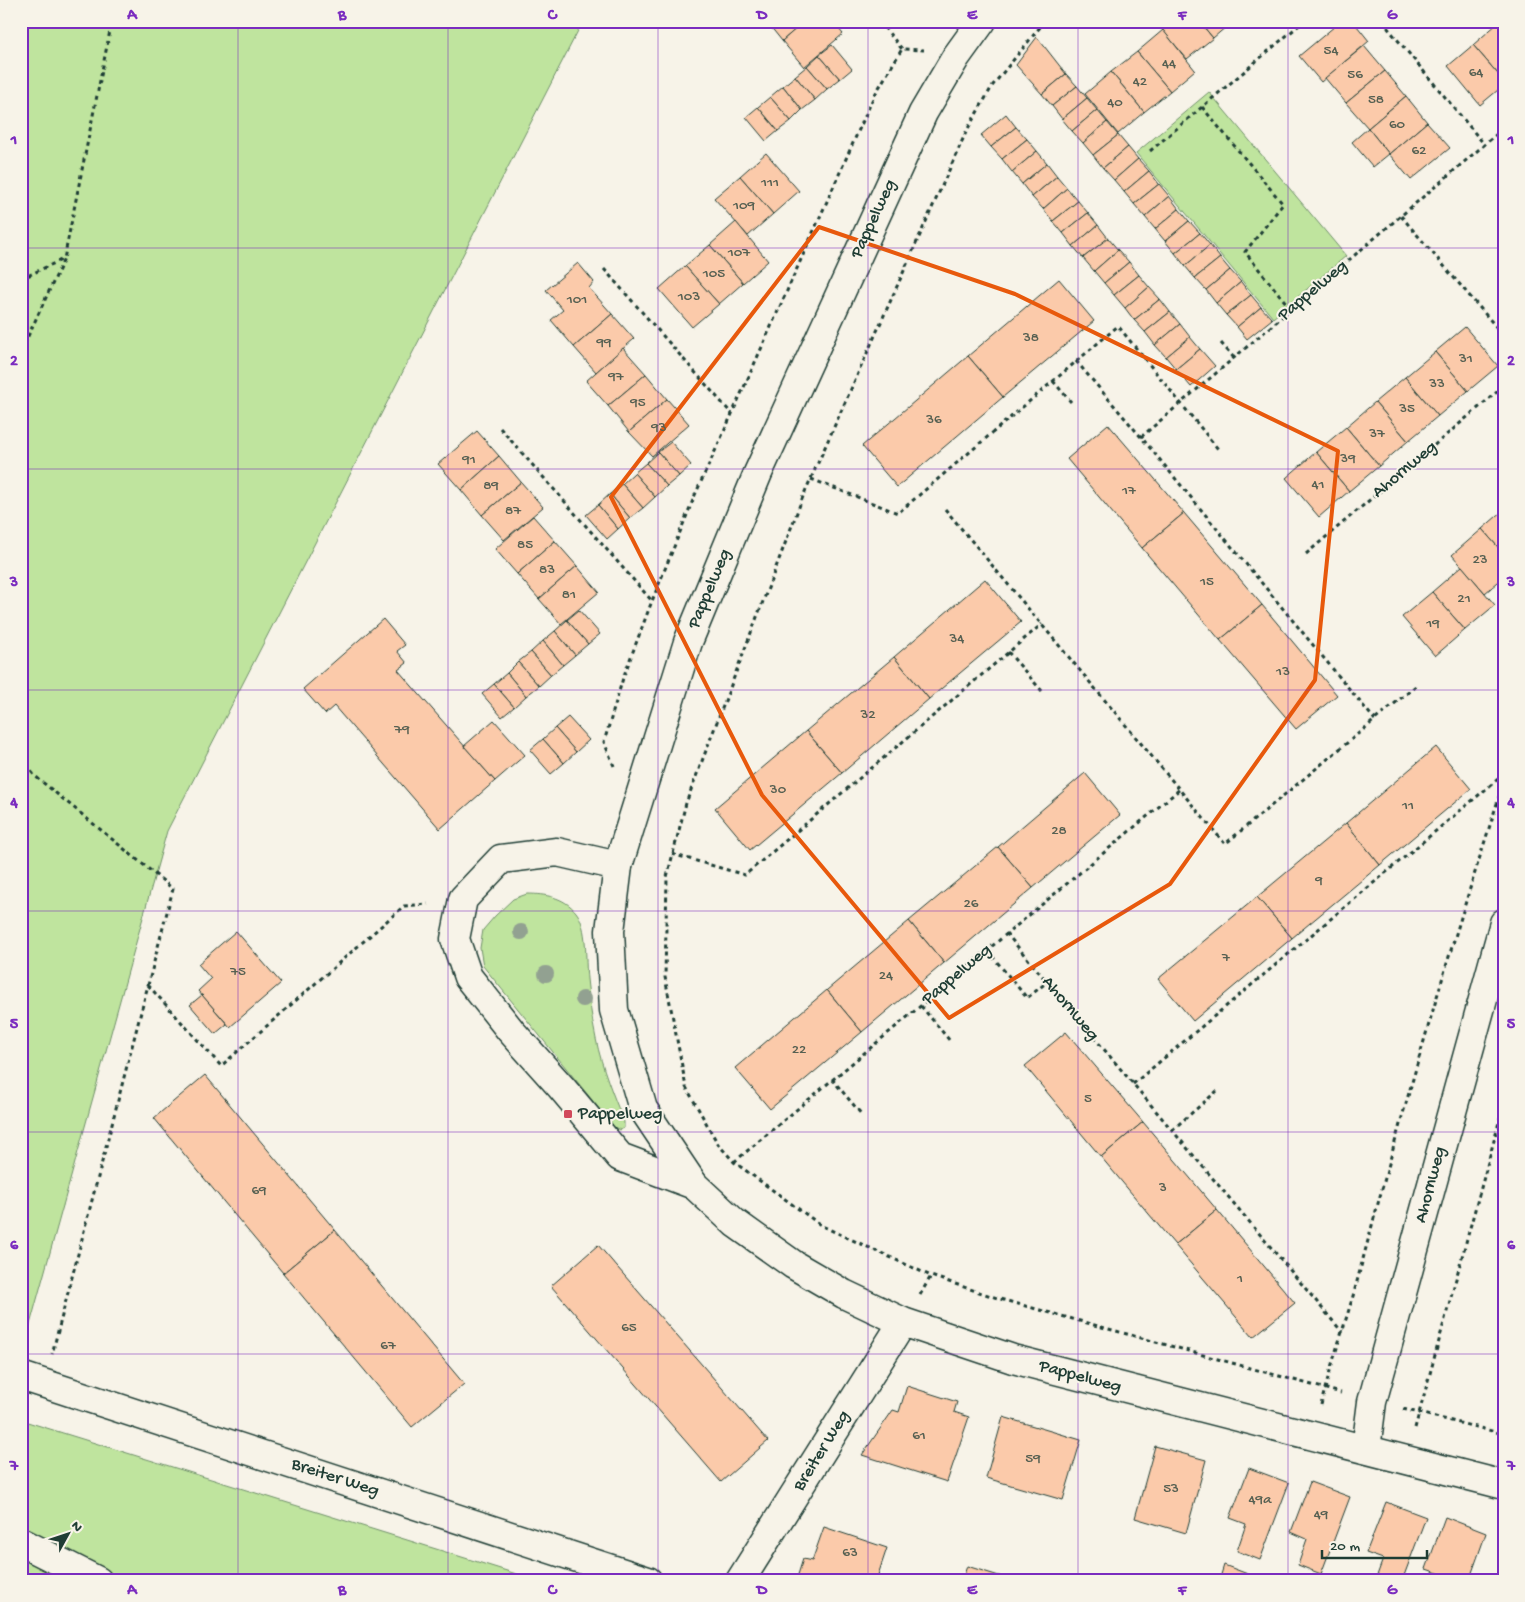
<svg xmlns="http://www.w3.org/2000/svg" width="1525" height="1602" viewBox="0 0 1525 1602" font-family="'Gochi Hand',sans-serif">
  <rect width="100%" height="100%" fill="#f7f3e8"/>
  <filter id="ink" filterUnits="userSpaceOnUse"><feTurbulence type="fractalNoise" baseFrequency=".02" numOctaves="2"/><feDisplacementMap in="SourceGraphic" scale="10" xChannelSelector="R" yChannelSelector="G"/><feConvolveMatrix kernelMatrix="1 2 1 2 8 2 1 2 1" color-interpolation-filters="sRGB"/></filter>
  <g filter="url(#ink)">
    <!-- green -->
    <g fill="#bfe49e" stroke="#6f9069">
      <polygon points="21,21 583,21 167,831 21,1357"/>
      <polygon points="1209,92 1346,256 1273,318 1136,153"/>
      <path d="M527,894C545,894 564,897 576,912C588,927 585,960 587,979C589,999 592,1020 596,1039C602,1068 613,1095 624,1122V1128L620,1130L614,1127L483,966L480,948L483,930L495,916L513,899Z"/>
      <polygon points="21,1420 539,1581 21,1581"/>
    </g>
    <!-- building -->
    <g fill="#fbcaaa" stroke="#1f3d34">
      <polygon points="766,21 805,21 782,41"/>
      <polygon points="805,21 832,21 843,34 804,67 782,41"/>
      <polygon points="1155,21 1199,21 1213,38 1187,59"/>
      <polygon points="1199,21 1233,21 1213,38"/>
      <polygon points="1341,21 1353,21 1369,41 1321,82 1299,56"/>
      <polygon points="1498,23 1504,30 1504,81 1473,45"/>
      <polygon points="1163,30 1195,70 1170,91 1137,52"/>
      <polygon points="1037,37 1066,74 1042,94 1016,65"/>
      <polygon points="832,45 852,69 840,79 819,55"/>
      <polygon points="1473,45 1504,81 1504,85 1480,105 1448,66"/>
      <polygon points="1364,46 1385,71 1346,103 1325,78"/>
      <polygon points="1137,52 1170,91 1144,112 1111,72"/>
      <polygon points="819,55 840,79 827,89 807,66"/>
      <polygon points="807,66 827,89 815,100 795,76"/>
      <polygon points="1385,71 1406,96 1368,128 1346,103"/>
      <polygon points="1111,72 1144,112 1118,134 1085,94"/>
      <polygon points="1066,74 1077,86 1052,106 1042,94"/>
      <polygon points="795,76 815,100 802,110 783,86"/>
      <polygon points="783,86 802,110 791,121 770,97"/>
      <polygon points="1077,86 1087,98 1062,119 1052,106"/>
      <polygon points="1406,96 1427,122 1389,154 1368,128"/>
      <polygon points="770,97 791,121 778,131 758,107"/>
      <polygon points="1087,98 1097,110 1072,131 1062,119"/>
      <polygon points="758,107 778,131 766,141 746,117"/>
      <polygon points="1097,110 1107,122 1083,143 1072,131"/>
      <polygon points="1006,114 1016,127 991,147 981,135"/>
      <polygon points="1107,122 1118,135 1093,155 1083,143"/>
      <polygon points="1427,122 1450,148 1411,180 1389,154"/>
      <polygon points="1016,127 1027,139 1002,159 991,147"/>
      <polygon points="1368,128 1389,154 1373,167 1352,142"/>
      <polygon points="1118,135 1128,147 1103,168 1093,155"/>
      <polygon points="1027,139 1037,151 1012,172 1002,159"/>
      <polygon points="1128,147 1138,159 1114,180 1103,168"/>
      <polygon points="1037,151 1047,163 1022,184 1012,172"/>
      <polygon points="766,153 799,191 773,214 740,176"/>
      <polygon points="1138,159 1149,171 1124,192 1114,180"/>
      <polygon points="1047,163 1057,176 1032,197 1022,184"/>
      <polygon points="1149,171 1159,184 1134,204 1124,192"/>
      <polygon points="740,176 773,214 748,236 714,198"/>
      <polygon points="1057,176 1067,188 1043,209 1032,197"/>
      <polygon points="1159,184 1169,196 1145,217 1134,204"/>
      <polygon points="1067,188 1078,201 1053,221 1043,209"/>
      <polygon points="1169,196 1179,209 1155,229 1145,217"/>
      <polygon points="1078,201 1088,213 1063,233 1053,221"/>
      <polygon points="1179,209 1189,221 1165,241 1155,229"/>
      <polygon points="1088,213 1098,225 1073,246 1063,233"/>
      <polygon points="1189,221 1200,233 1175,253 1165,241"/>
      <polygon points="736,222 768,261 743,283 710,245"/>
      <polygon points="1098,225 1108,238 1083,258 1073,246"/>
      <polygon points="1200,233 1210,245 1185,266 1175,253"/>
      <polygon points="1108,238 1118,250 1094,271 1083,258"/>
      <polygon points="710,245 743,283 719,304 685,266"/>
      <polygon points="1210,245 1220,258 1195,278 1185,266"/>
      <polygon points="1118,250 1129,262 1104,283 1094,271"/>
      <polygon points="1220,258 1230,270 1206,290 1195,278"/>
      <polygon points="1129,262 1139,275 1114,295 1104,283"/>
      <polygon points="578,263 594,282 589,288 612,314 574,347 551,320 563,310 546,290"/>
      <polygon points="685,266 719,304 692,327 659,289"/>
      <polygon points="1230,270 1241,282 1216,303 1206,290"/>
      <polygon points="1139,275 1149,287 1125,308 1114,295"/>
      <polygon points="1059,279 1094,321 1003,397 968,356"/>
      <polygon points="1241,282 1251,295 1226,315 1216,303"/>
      <polygon points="1149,287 1160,299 1134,320 1125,308"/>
      <polygon points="1251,295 1261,307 1237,327 1226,315"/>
      <polygon points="1160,299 1170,312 1145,332 1134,320"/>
      <polygon points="1261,307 1272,319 1247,339 1237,327"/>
      <polygon points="1170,312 1180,324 1155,345 1145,332"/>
      <polygon points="612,314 634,339 596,372 574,347"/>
      <polygon points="1180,324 1190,337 1166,357 1155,345"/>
      <polygon points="1465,327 1498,366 1468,391 1435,352"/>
      <polygon points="1190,337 1200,349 1176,369 1166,357"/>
      <polygon points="623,348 646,374 608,406 586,381"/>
      <polygon points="1200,349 1215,366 1191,387 1176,369"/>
      <polygon points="1435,352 1468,391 1438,416 1405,377"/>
      <polygon points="968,356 1003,397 897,487 862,446"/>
      <polygon points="646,374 667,399 629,432 608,406"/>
      <polygon points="1405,377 1438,416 1408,441 1375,402"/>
      <polygon points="667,399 689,424 652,456 629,432"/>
      <polygon points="1375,402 1408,441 1379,466 1346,427"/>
      <polygon points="1108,424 1184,513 1142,548 1067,459"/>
      <polygon points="1346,427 1379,466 1349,491 1316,452"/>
      <polygon points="477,431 499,456 461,490 438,464"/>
      <polygon points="671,442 691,465 679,476 658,452"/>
      <polygon points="658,452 679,476 667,486 646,463"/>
      <polygon points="1316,452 1349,491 1319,517 1286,478"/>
      <polygon points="499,456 521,482 482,515 461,490"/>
      <polygon points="646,463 667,486 655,497 634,473"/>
      <polygon points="634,473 655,497 643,508 622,484"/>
      <polygon points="521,482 543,507 504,540 482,515"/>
      <polygon points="622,484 643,508 630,518 610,494"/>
      <polygon points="610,494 630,518 618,529 598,505"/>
      <polygon points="598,505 618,529 607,539 586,515"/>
      <polygon points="1504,510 1504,554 1482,529"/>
      <polygon points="1184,513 1262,605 1220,640 1142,548"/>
      <polygon points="533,516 555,541 517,574 495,549"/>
      <polygon points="1482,529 1504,554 1504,577 1485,593 1452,555"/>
      <polygon points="555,541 577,566 539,599 517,574"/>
      <polygon points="577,566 599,592 561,624 539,599"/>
      <polygon points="1462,566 1495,605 1465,630 1432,592"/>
      <polygon points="985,579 1021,622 929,699 894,657"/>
      <polygon points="1432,592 1465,630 1435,656 1402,617"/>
      <polygon points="1262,605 1337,695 1296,729 1220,640"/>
      <polygon points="579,610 600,634 588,644 567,620"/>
      <polygon points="383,619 405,645 397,651 407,663 398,670 495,781 440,829 334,706 325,714 303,689"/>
      <polygon points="567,620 588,644 575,655 555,631"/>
      <polygon points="555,631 575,655 563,665 543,641"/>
      <polygon points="543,641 563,665 551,675 531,652"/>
      <polygon points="531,652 551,675 539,686 518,662"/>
      <polygon points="894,657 929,699 842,773 806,731"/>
      <polygon points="518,662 539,686 526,696 507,673"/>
      <polygon points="507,673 526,696 514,707 494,684"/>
      <polygon points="494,684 514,707 502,717 482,694"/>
      <polygon points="568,717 589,740 576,752 555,728"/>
      <polygon points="494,720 525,755 495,781 464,746"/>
      <polygon points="555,728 576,752 564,763 543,739"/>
      <polygon points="806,731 842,773 750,850 715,808"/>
      <polygon points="543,739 564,763 551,774 530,750"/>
      <polygon points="1436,747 1471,789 1380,865 1346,823"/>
      <polygon points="1085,773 1120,815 1033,888 998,847"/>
      <polygon points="1346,823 1380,865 1292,938 1257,897"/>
      <polygon points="998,847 1033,888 944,963 909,921"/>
      <polygon points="1257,897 1292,938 1193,1021 1158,979"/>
      <polygon points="909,921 944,963 862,1032 827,990"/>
      <polygon points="236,931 281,983 230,1027 198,991 211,979 198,964"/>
      <polygon points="827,990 862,1032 770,1109 735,1068"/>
      <polygon points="202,995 227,1024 215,1034 190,1005"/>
      <polygon points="1066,1032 1143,1122 1101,1157 1025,1066"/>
      <polygon points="205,1075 335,1230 283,1273 154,1118"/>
      <polygon points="1143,1122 1217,1210 1175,1245 1101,1157"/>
      <polygon points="1217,1210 1295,1303 1253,1337 1175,1245"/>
      <polygon points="335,1230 464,1384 412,1427 283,1273"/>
      <polygon points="598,1245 768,1441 721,1482 551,1286"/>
      <polygon points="907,1386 957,1402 954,1412 969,1417 947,1482 862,1455 893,1410 899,1412"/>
      <polygon points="1003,1417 1081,1440 1063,1500 986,1478"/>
      <polygon points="1155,1446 1206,1460 1186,1533 1135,1518"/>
      <polygon points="1249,1468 1289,1483 1260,1560 1237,1551 1246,1524 1230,1518"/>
      <polygon points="1310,1482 1350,1497 1321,1574 1298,1565 1307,1539 1291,1532"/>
      <polygon points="1386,1502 1426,1517 1402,1581 1375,1581 1383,1559 1366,1553"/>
      <polygon points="1445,1517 1486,1533 1469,1581 1445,1581 1447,1576 1426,1569"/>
      <polygon points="824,1527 887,1548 876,1581 848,1581 837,1577 836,1581 796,1581 803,1559 812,1561"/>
      <polygon points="1224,1565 1266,1581 1219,1581"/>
      <polygon points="967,1566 1015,1581 962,1581"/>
    </g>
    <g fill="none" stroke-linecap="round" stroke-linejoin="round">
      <!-- minor casing -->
      <g stroke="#1f3d34" stroke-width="31">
        <g id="minor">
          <polyline points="982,21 956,57 923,113 758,473 688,642 618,866 610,931 614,1010 643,1109 694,1185 735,1223 794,1265 844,1294 903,1322 1013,1359 1504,1485"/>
          <polyline points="618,866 557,852 501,859 463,899 455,939 468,977 511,1031 561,1087 620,1157 694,1185"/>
          <polyline points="21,1376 648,1581"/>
          <polyline points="1366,1449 1372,1402 1504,923"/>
          <polyline points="21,1542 98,1581"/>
          <polyline points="740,1581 903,1322"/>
        </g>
      </g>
      <!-- path -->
      <g stroke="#1f3d34" stroke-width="3" stroke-dasharray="4 4" stroke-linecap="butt">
        <polyline points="879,21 902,49"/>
        <polyline points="1045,21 993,85 967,130 804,494 686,803 667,877 665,977 686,1087 718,1144 734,1162 822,1226 931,1276 1000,1299 1341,1393"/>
        <polyline points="1382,21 1484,144"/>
        <polyline points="1202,107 1283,204 1245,252 1291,309"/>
        <polyline points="1150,151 1304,21"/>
        <polyline points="1401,216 1504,336"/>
        <polyline points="604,269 732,414"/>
        <polyline points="21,279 63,259"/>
        <polyline points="1221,343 1234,358"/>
        <polyline points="21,351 64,259 112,21"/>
        <polyline points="1076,361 1141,437 1375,720"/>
        <polyline points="1053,381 1071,402"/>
        <polyline points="500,428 652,601"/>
        <polyline points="1141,437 1504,128"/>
        <polyline points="811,479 898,513 1118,326 1218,449"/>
        <polyline points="945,509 1225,844 1417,685"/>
        <polyline points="1306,554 1504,386"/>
        <polyline points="1008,652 1042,691"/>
        <polyline points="21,759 35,776 173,889 52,1354"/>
        <polyline points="614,766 604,742 623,678 652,601 695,495 732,414 874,96 902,49 924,50"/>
        <polyline points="672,854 745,875 1042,624"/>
        <polyline points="1006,933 1343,1333"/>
        <polyline points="987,950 1027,998 1047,982"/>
        <polyline points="148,985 221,1066 404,906 428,904"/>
        <polyline points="921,1006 950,1041"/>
        <polyline points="832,1079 862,1115"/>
        <polyline points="1133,1084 1504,774"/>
        <polyline points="1172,1130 1217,1091"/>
        <polyline points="734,1162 1180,789"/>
        <polyline points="920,1295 931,1276"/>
        <path d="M1321,1405C1330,1366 1344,1328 1355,1289C1400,1119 1449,950 1504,782"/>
        <polyline points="1403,1409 1504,1434"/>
        <polyline points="1415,1428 1504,1104"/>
      </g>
      <!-- minor -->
      <use href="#minor" stroke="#f7f3e8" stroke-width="28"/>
    </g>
    <!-- trees -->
    <g fill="#92a191">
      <circle cx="521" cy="932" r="8"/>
      <circle cx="546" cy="974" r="8"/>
      <circle cx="583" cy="999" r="8"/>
    </g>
  </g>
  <!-- marked area -->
  <path fill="none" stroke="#e8590c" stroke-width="4" stroke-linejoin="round" d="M819,227L1015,294L1338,451L1315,680L1170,884L949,1018L762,795L611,497Z"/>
  <!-- grid -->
  <path fill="none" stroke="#7b2cbf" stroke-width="1" stroke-opacity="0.55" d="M238,21V1581M448,21V1581M658,21V1581M868,21V1581M1078,21V1581M1288,21V1581M21,248H1504M21,469H1504M21,690H1504M21,911H1504M21,1132H1504M21,1354H1504"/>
  <!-- markers -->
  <rect fill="#d1495b" stroke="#f7f3e8" stroke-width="2" x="563" y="1109" width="10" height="10" rx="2.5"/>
  <g text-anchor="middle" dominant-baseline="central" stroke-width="4" stroke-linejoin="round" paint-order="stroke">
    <!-- number labels -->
    <g font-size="15" fill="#566052">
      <text x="1331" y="51">54</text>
      <text x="1169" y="64">44</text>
      <text x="1476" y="73">64</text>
      <text x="1355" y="75">56</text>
      <text x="1140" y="82">42</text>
      <text x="1376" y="100">58</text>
      <text x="1115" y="103">40</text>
      <text x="1397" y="125">60</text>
      <text x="1419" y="151">62</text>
      <text x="770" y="183">111</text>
      <text x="744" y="206">109</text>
      <text x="739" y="253">107</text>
      <text x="714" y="274">105</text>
      <text x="689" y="297">103</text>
      <text x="577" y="300">101</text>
      <text x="1031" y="338">38</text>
      <text x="604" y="343">99</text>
      <text x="1466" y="359">31</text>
      <text x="616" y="377">97</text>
      <text x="1437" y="384">33</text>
      <text x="638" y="403">95</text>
      <text x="1407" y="409">35</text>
      <text x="934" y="420">36</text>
      <text x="659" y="428">93</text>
      <text x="1377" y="434">37</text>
      <text x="1348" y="459">39</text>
      <text x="469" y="460">91</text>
      <text x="1318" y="485">41</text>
      <text x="491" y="486">89</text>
      <text x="1129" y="491">17</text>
      <text x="513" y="511">87</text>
      <text x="525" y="545">85</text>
      <text x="1480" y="560">23</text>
      <text x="547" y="570">83</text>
      <text x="1207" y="582">15</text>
      <text x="569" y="595">81</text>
      <text x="1464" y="599">21</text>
      <text x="1433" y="624">19</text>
      <text x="957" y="639">34</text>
      <text x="1283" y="672">13</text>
      <text x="868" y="715">32</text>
      <text x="402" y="730">79</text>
      <text x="778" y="790">30</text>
      <text x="1408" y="806">11</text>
      <text x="1059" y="831">28</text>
      <text x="1319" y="881">9</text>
      <text x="971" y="904">26</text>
      <text x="1226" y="958">7</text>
      <text x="238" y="972">75</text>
      <text x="886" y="976">24</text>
      <text x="799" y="1050">22</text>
      <text x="1088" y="1099">5</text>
      <text x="1163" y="1188">3</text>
      <text x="259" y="1191">69</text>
      <text x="1240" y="1279">1</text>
      <text x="629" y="1328">65</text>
      <text x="388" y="1346">67</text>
      <text x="919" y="1436">61</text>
      <text x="1033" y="1459">59</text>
      <text x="1171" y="1489">53</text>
      <text x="1260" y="1500">49a</text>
      <text x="1321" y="1515">49</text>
      <text x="850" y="1553">63</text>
    </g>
    <!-- street labels -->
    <g font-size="18" fill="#1f3d34" stroke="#f7f3e8">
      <text transform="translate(874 219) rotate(-65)">Pappelweg</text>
      <text transform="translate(1313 291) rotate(-40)">Pappelweg</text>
      <text transform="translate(1405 470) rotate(-40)">Ahornweg</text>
      <text transform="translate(710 589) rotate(-67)">Pappelweg</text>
      <text transform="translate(957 975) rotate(-40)">Pappelweg</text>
      <text transform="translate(1070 1009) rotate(50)">Ahornweg</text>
      <text transform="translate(1431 1185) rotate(-75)">Ahornweg</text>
      <text transform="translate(1080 1377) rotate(15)">Pappelweg</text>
      <text transform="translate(822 1451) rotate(-58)">Breiter Weg</text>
      <text transform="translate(335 1478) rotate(18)">Breiter Weg</text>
    </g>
    <!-- poi labels -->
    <g font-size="18" fill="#1f3d34" stroke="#f7f3e8" text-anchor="start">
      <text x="578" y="1114">Pappelweg</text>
    </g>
  </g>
  <!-- margin -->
  <rect width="1525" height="1602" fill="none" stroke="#f7f3e8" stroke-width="55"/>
  <!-- north arrow -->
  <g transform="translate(68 1534) rotate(50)" stroke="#f7f3e8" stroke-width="4" paint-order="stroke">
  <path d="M0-4L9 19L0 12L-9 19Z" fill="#1f3d34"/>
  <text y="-8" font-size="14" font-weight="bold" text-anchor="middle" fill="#1f3d34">N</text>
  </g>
  <!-- scale -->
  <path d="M1322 1550v8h105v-8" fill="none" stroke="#1f3d34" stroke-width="2.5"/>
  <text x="1330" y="1550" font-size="15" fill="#1f3d34" stroke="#f7f3e8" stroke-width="4" paint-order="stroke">20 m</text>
  <rect x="28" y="28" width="1470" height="1546" fill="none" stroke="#7b2cbf" stroke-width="2"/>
  <g font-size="16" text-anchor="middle" font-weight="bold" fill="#7b2cbf">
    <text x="132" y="19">A</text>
    <text x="342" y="19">B</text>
    <text x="552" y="19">C</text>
    <text x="762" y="19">D</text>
    <text x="972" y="19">E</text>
    <text x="1182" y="19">F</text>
    <text x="1392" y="19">G</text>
    <text x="14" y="144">1</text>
    <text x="1511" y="144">1</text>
    <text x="14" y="365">2</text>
    <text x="1511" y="365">2</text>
    <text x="14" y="586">3</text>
    <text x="1511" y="586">3</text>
    <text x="14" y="807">4</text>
    <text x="1511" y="807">4</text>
    <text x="14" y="1028">5</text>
    <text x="1511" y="1028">5</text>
    <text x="14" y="1249">6</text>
    <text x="1511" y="1249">6</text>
    <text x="14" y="1470">7</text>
    <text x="1511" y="1470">7</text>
    <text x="132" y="1594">A</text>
    <text x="342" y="1594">B</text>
    <text x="552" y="1594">C</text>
    <text x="762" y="1594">D</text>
    <text x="972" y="1594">E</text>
    <text x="1182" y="1594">F</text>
    <text x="1392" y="1594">G</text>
  </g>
</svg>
